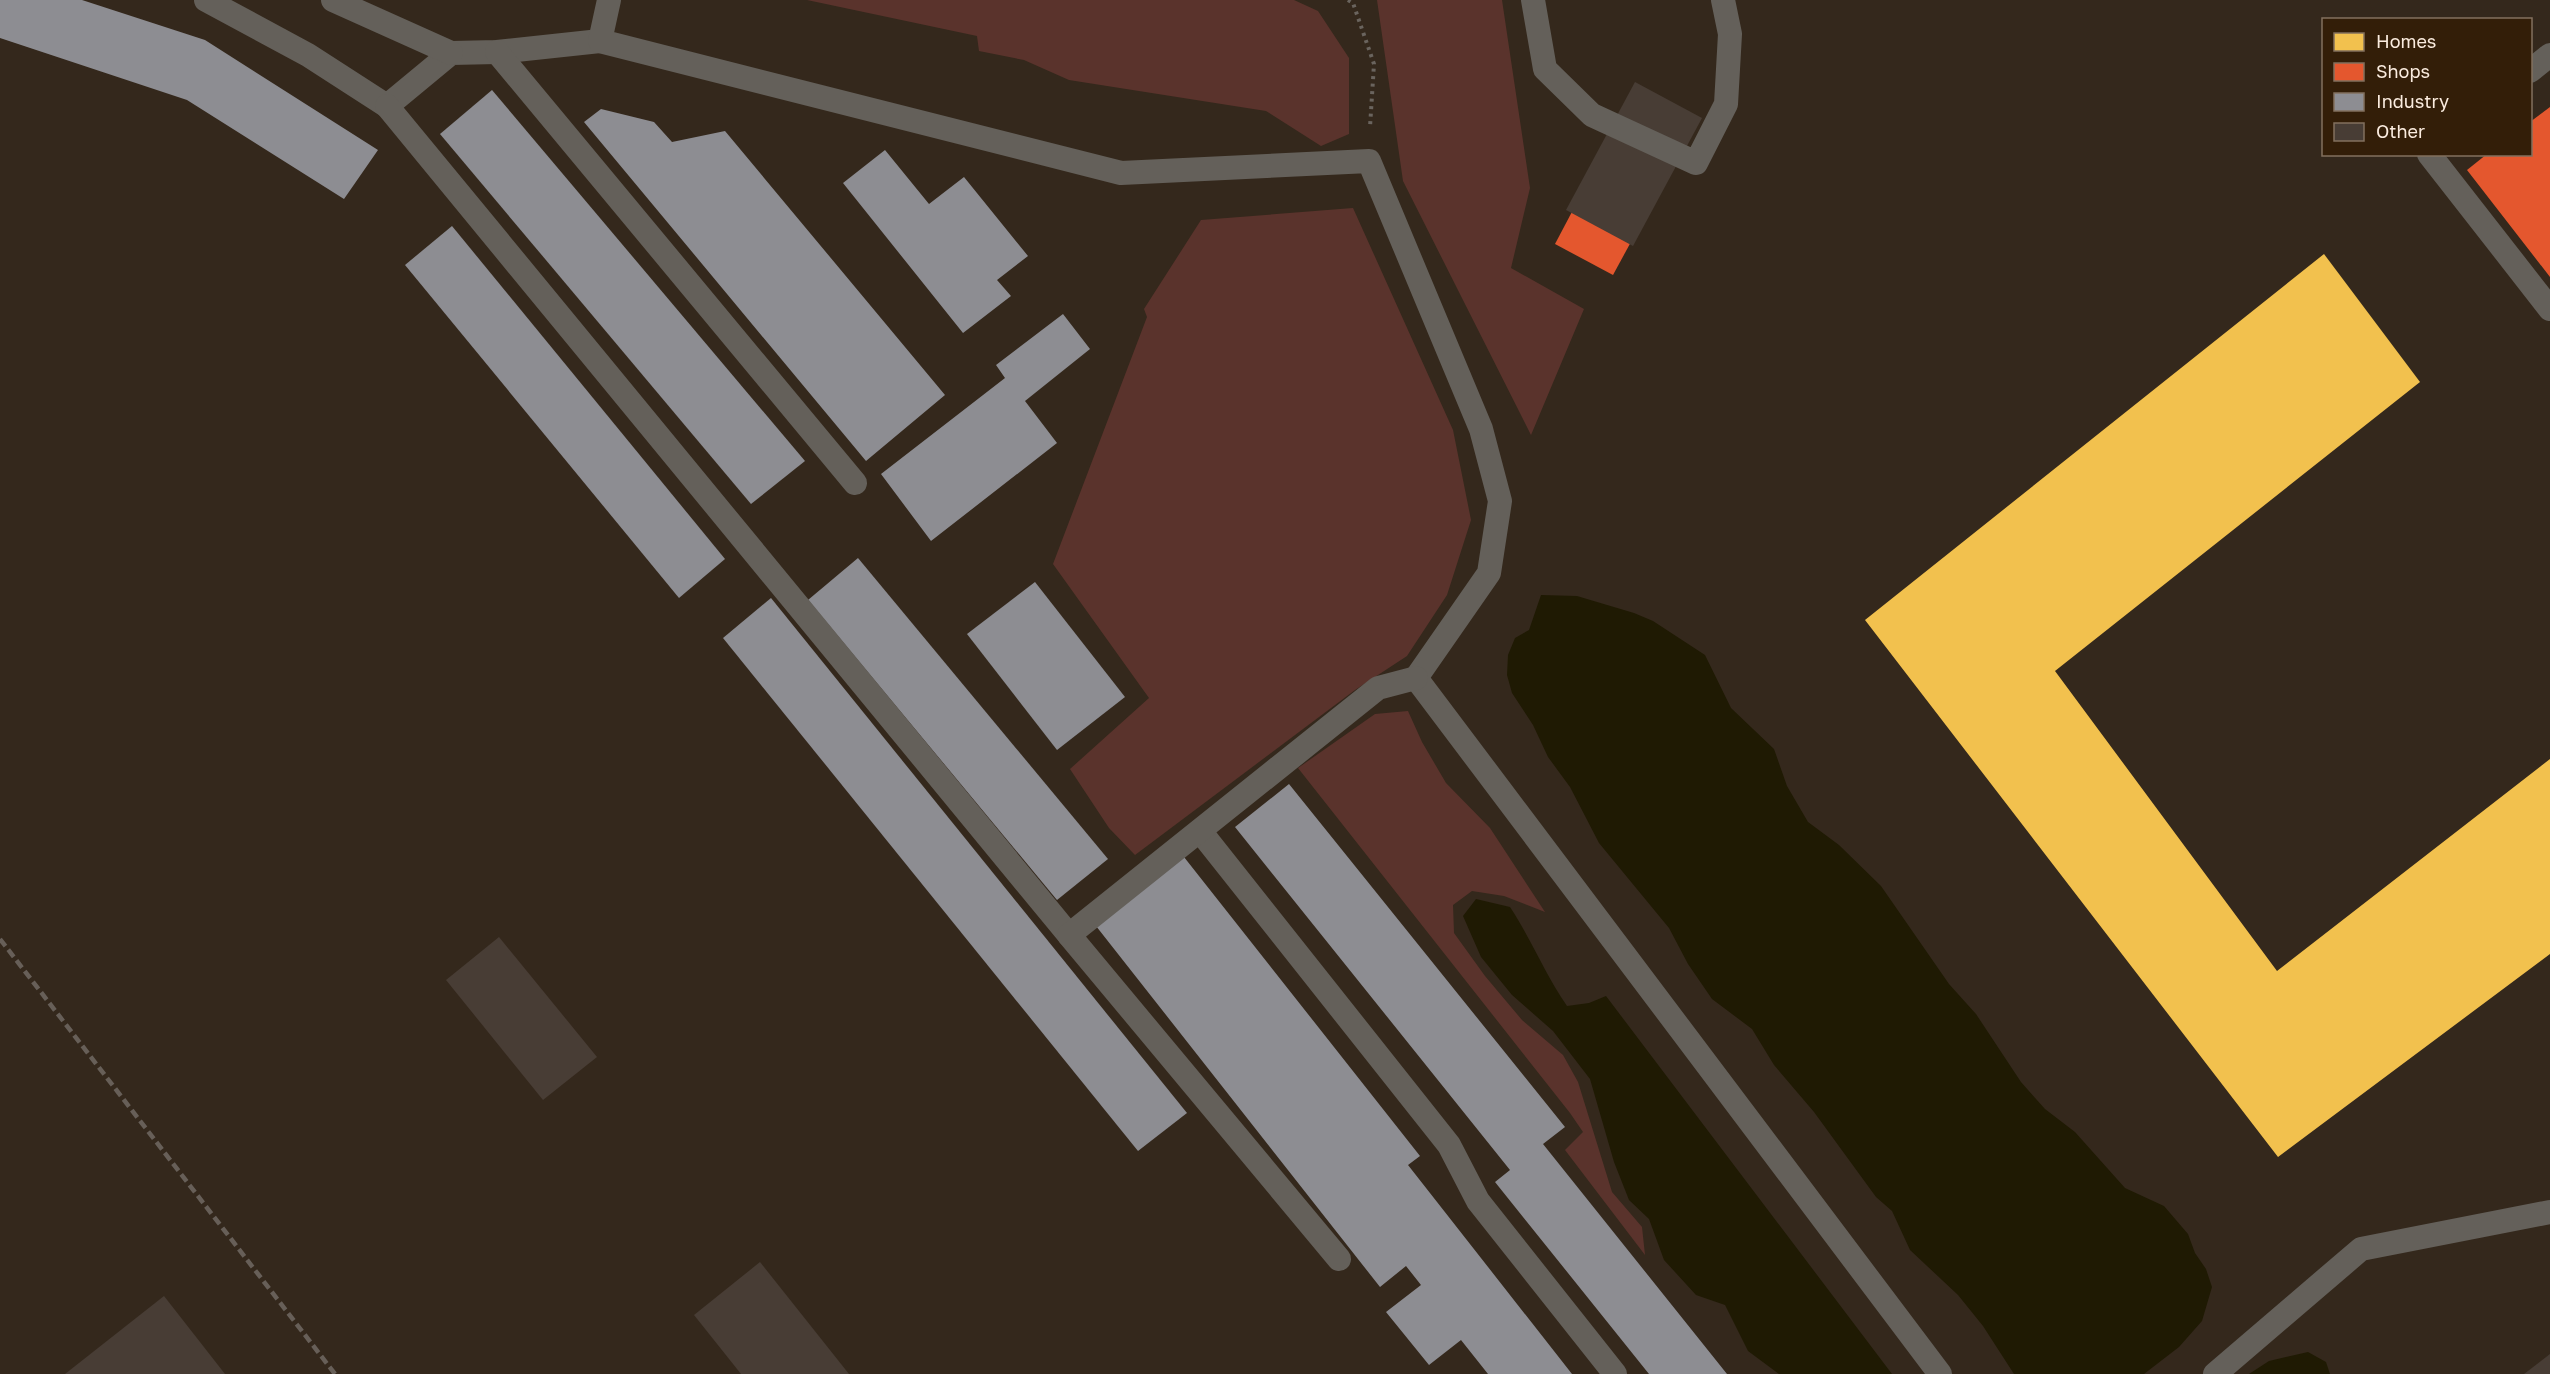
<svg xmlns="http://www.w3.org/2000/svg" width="2550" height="1374" viewBox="0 0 2550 1374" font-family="'Golos Text',sans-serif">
  <rect width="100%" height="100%" fill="#34281c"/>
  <!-- green -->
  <g fill="#5a332c">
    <polygon points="807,0 1294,0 1318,11 1349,58 1349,134 1321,146 1266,111 1069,80 1024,60 979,51 977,36"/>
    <polygon points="1377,0 1502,0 1530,188 1511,268 1584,309 1531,435 1403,181"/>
    <polygon points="1353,208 1453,430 1471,520 1447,595 1407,656 1355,690 1135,855 1109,828 1070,769 1149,698 1053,564 1147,317 1144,309 1201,220"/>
    <polygon points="1408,711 1422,742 1446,783 1490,828 1545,912 1504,896 1472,891 1453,905 1454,933 1485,976 1522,1020 1563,1055 1578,1082 1612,1192 1642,1227 1645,1255 1565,1150 1583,1132 1570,1113 1298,768 1375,714"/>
  </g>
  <!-- water -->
  <g fill="#1f1a03">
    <polygon points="1541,595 1577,596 1634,613 1653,621 1705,655 1731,708 1774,749 1787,786 1808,822 1839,845 1881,886 1949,984 1976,1014 2021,1082 2045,1109 2075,1132 2125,1188 2164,1206 2188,1234 2195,1253 2206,1269 2212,1287 2202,1321 2179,1347 2144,1374 2014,1374 1983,1326 1958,1295 1910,1250 1892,1211 1876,1197 1814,1112 1774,1065 1752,1029 1712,999 1688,964 1669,928 1599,843 1570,787 1548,757 1533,725 1512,693 1507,675 1508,655 1515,638 1529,630"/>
    <path d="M1476,899L1510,907C1531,939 1545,974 1567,1006L1589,1003L1606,996L1892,1374H1779L1748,1351L1725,1305L1696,1295L1664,1260L1649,1219L1629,1200L1614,1162L1590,1079L1553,1031L1512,995L1481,957L1463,916Z"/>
    <polygon points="2308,1352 2326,1362 2330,1374 2249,1374 2269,1361"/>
  </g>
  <!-- homes -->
  <polygon fill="#f2c14e" points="2324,254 2420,382 2055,671 2277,971 2550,759 2550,954 2278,1157 1865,620"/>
  <!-- shops -->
  <g fill="#e4572e">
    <polygon points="2550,107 2550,277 2467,170 2487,154 2530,154 2530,122"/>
    <polygon points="1574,208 1632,240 1613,275 1555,244"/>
  </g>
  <!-- industry -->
  <g fill="#8d8d92">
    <polygon points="0,0 82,0 205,40 378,150 344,199 187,100 0,38"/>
    <polygon points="492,90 805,461 751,504 440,134"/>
    <polygon points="601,109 654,122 672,142 725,131 945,395 866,461 584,122"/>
    <polygon points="885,150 929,204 964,177 1028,256 997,280 1011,296 963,333 843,183"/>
    <polygon points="452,226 725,559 679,598 405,265"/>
    <polygon points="1063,314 1090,349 1025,401 1057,443 931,541 881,474 1005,378 996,365"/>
    <polygon points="858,558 1108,859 1057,900 808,600"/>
    <polygon points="1035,582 1125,697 1057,750 967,634"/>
    <polygon points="771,598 1187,1113 1138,1151 723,638"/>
    <polygon points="1289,784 1565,1127 1543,1144 1727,1374 1649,1374 1495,1182 1510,1170 1235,827"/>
    <polygon points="1184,857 1420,1156 1408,1165 1572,1374 1488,1374 1461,1340 1429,1365 1386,1312 1421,1285 1406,1266 1380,1287 1096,926"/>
  </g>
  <!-- building -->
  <g fill="#483d35">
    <polygon points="1635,82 1702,118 1633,246 1566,210"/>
    <polygon points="499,937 597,1057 543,1100 446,980"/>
    <polygon points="760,1262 849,1374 741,1374 694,1315"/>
    <polygon points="164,1296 225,1374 65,1374"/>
    <polygon points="2550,1354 2550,1374 2524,1374"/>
  </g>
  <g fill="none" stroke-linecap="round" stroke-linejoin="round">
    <!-- path -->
    <polyline stroke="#6a645e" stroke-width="4" stroke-dasharray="3 4.5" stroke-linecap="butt" points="1348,0 1353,3 1374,64 1370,127"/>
    <!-- lane -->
    <g stroke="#64605a" stroke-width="24">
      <polyline points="206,0 308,55 387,106 451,53 497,52 600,41"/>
      <polyline points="333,0 451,53"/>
      <polyline points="609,0 600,41 1121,173 1369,161 1481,429 1500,501 1489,573 1416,678 1940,1374"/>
      <polyline points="1533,0 1545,69 1592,115 1696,163 1726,104 1730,34 1723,0"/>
      <polyline points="497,52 855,483"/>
      <polyline points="2530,71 2550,55"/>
      <polyline points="387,106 1069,935"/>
      <polyline points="2429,154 2550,309"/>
      <polyline points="1200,831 1449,1145 1478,1201 1615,1374"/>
      <polyline points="1339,1259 1069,935 1378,688 1416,678"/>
      <polyline points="2215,1374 2361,1249 2550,1212"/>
    </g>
    <!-- rail -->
    <polyline stroke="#675f58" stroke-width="4.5" stroke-dasharray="9 4.5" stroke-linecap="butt" points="0,939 335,1374"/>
  </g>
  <!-- legend -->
  <rect x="2322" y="18" width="210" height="138" fill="#331e08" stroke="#83705e" stroke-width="1.5"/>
  <rect x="2334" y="33" width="30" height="18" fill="#f2c14e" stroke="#83705e" stroke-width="1.5"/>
  <text x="2376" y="48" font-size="18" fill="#fbecdf">Homes</text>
  <rect x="2334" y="63" width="30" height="18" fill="#e4572e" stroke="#83705e" stroke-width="1.5"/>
  <text x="2376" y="78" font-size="18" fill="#fbecdf">Shops</text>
  <rect x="2334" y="93" width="30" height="18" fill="#8d8d92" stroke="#83705e" stroke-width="1.5"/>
  <text x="2376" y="108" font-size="18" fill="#fbecdf">Industry</text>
  <rect x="2334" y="123" width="30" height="18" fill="#483d35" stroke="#83705e" stroke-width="1.5"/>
  <text x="2376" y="138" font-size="18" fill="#fbecdf">Other</text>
</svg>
